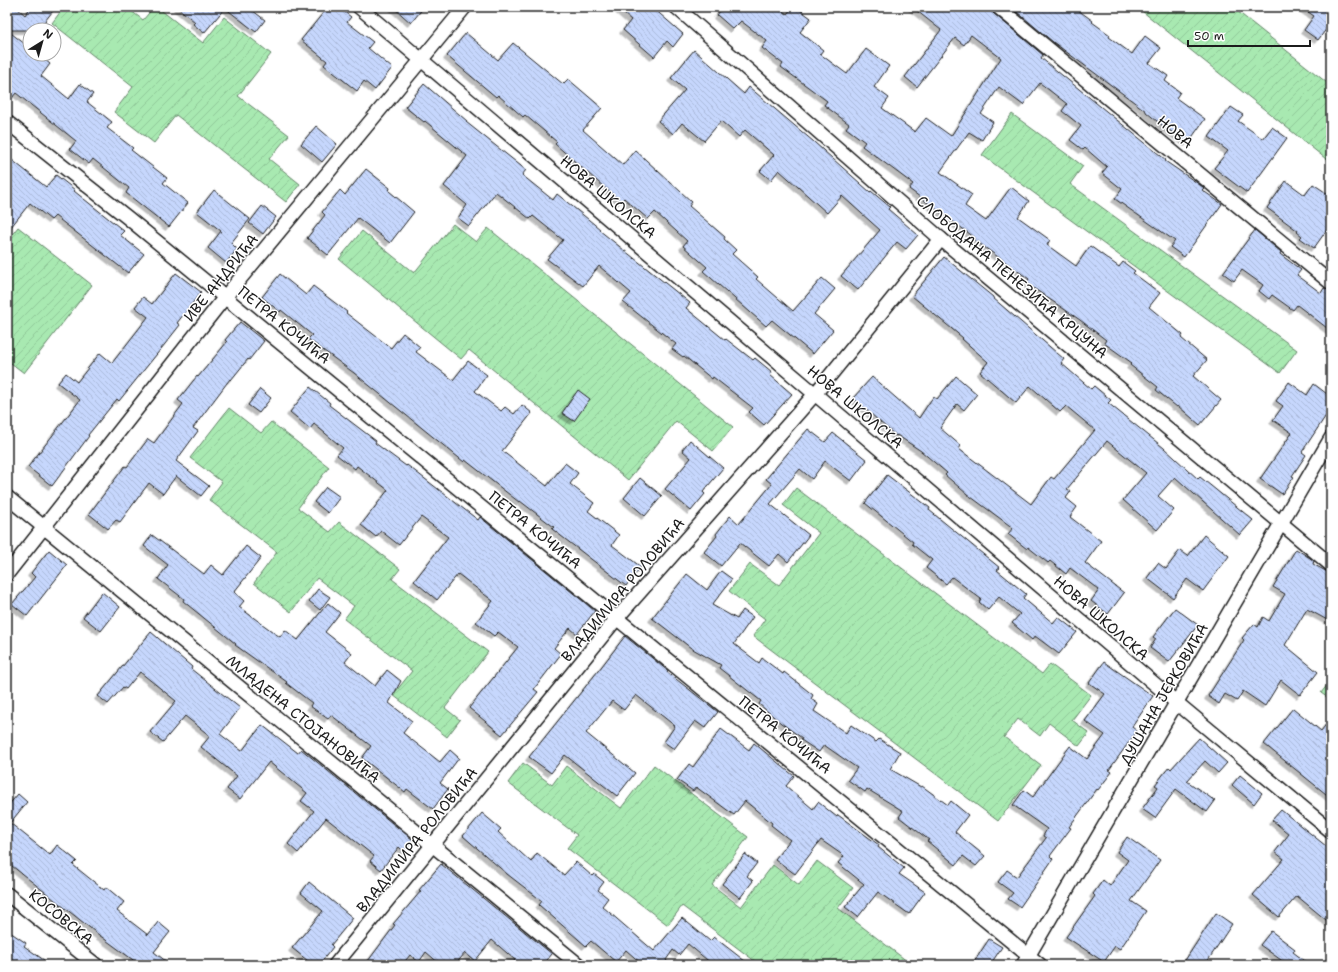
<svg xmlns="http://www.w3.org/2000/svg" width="1338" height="972" viewBox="0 0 1338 972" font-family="'Shantell Sans',sans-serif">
  <defs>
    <pattern id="garden-furrows" width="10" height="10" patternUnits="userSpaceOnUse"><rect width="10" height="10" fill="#a8e9b1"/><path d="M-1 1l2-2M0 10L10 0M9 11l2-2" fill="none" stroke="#90c798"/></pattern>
    <pattern id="building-back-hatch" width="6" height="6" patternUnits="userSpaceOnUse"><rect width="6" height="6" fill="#c6d7fd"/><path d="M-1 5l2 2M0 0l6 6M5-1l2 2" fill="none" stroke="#aab8d8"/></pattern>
    <filter id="shadow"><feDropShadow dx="-3.5" dy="3.5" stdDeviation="0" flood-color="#0004"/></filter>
  </defs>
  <rect width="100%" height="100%" fill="#fff"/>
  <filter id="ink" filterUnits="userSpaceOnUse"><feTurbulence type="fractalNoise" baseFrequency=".025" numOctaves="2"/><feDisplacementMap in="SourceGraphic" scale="8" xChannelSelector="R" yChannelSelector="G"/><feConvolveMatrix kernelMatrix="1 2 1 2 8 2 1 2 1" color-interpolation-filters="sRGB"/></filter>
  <g filter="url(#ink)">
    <!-- garden -->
    <g fill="url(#garden-furrows)" stroke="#628266">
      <polygon points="64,7 126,7 143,20 154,7 157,7 203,43 224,17 271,54 238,96 289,135 269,159 300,184 286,202 176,115 154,143 114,112 133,87 52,23"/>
      <polygon points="1137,7 1232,7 1331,86 1331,163"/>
      <polygon points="1012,114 1083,166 1070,184 1297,350 1280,373 982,155"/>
      <polygon points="453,224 476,242 488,228 733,427 713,451 676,421 628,480 469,350 461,359 339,259 362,231 414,273"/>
      <polygon points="18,227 92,285 24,373 7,360 7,241"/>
      <polygon points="229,408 261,433 271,422 329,467 298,508 330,532 339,522 400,569 392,579 488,652 445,708 460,720 447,737 393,695 412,671 344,619 354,606 317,578 291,612 254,583 277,552 209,500 222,482 190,458"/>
      <polygon points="796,488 1042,674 1050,664 1091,695 1072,720 1089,733 1079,746 1049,723 1040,736 1018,719 1004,737 1041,765 998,821 753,636 765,619 729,591 750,564 779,585 819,533 783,505"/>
      <polygon points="1331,680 1331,700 1321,693"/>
      <polygon points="523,763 552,785 566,766 621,808 654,765 748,837 712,885 741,907 773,865 799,885 817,861 853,888 838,908 912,965 760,965 682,906 668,925 567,848 577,835 508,783"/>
    </g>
    <!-- building -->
    <g fill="url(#building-back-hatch)" stroke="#1c1c1c" filter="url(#shadow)">
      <polygon points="11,7 16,7 25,15 31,7 56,7 38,30 7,30 30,48 30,54 38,54 50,64 41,76 69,99 80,84 93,94 87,102 112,122 107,128 133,148 131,150 167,178 163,183 188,203 169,227 126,193 129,188 93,159 89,164 70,149 76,141 16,93 7,104 7,12"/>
      <polygon points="177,7 248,7 265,20 256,32 225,8 204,33 193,24 195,22"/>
      <polygon points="328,7 338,7 351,17 347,22 373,42 368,48 392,68 375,90 364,81 357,91 324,65 327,61 301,40"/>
      <polygon points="393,7 424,7 411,23"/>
      <polygon points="616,7 652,7 683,34 673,47 667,41 654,57 623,30 631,20"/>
      <polygon points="723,7 777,7 787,14 793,7 796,7 811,18 800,32 823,50 820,54 847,74 866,49 889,66 874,87 889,98 882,108 915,132 926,118 951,136 1001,58 971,35 964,45 955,38 917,87 905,77 941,30 912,7 990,7 993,13 1043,55 1041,58 1166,160 1165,161 1203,187 1204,188 1202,190 1222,204 1184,257 1170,247 1175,241 1115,199 1122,189 1102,173 1107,167 1085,148 1083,150 1070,140 1081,126 1062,111 1067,104 1040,83 1023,105 999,87 981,114 993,122 982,140 969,132 940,172 972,195 965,206 986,221 1011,187 1029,201 1018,217 1050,240 1047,245 1076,266 1090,246 1119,267 1123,262 1135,271 1133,273 1160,293 1149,307 1183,335 1181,338 1207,360 1193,376 1221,400 1200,425 1178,406 1177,407 1156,390 1158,387 1130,365 1132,363 1104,343 1106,340 1080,320 1026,283 1029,279 973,239 974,237 909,189 913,184 862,146 865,142 846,128 849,124 824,105 827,101 781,67 783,64 762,48 767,41 741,21 733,29 717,15"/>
      <polygon points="1011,7 1074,7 1093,21 1092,22 1110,35 1109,37 1132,54 1145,36 1161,48 1149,63 1168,76 1165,81 1180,92 1176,98 1205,119 1188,143 1163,126 1146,112 1146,111 1053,42"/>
      <polygon points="1301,7 1331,7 1331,23 1318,40 1304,30 1314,16"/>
      <polygon points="466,33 498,60 513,43 563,84 568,79 602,108 583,130 623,165 635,150 692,202 689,206 725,237 724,239 736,250 732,254 758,277 756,279 793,311 822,278 835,289 814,314 833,330 813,354 772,320 766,326 703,271 707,267 683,246 687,241 655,212 648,219 624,198 621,202 555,144 557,142 525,115 523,117 498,95 496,97 447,56"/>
      <polygon points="694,50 744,94 749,87 814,142 870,192 871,191 890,207 888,209 918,235 906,249 897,242 858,290 841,276 880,230 842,196 827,213 779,170 771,180 760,171 774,155 745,130 739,137 721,121 704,141 682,123 673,134 658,121 685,90 671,78"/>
      <polygon points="424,84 467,121 466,122 526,170 522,175 553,200 557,194 583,215 600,229 599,230 690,303 686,308 725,340 726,339 753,360 755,358 772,372 770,375 792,394 764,425 749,412 753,408 713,377 712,379 684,356 683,357 672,349 676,344 623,302 631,293 599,266 583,286 547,259 563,240 533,216 530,219 496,192 469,226 458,218 467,205 444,186 467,156 425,121 424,122 405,107"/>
      <polygon points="1231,107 1243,115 1238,121 1263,139 1272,127 1287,138 1247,193 1214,168 1228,151 1209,137"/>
      <polygon points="316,126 337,144 322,162 301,144"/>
      <polygon points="7,156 46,187 56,175 75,190 74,191 124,231 120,235 144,254 128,273 55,216 51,220 30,203 7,232"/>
      <polygon points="366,169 390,188 389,191 414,212 390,243 358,218 328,255 307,238 325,215 322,212 340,190 345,195"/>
      <polygon points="1286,181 1305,195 1313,184 1331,196 1331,224 1314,248 1300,238 1302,236 1297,232 1298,231 1267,208"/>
      <polygon points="214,190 250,219 231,243 237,249 226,263 208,248 221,231 197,212"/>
      <polygon points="262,206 276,217 263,234 249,223"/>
      <polygon points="1255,230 1281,252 1280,254 1301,270 1297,275 1321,293 1324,288 1331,291 1331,331 1297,305 1293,310 1272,295 1269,299 1259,291 1263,285 1242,270 1234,281 1223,273"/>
      <polygon points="944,257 993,297 993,298 1064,359 1061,363 1091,389 1094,386 1111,400 1108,403 1164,448 1198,479 1200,477 1253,520 1240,535 1175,477 1158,496 1174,510 1157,530 1123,500 1146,473 1107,441 1067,489 1071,491 1066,498 1077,507 1070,517 1101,541 1085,563 1124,593 1108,614 1091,601 1099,590 1070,568 1066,574 1050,561 1048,563 1028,547 1027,549 1008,534 1013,528 967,494 945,475 947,473 921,451 897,435 896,436 853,398 872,377 919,418 933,397 937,399 956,376 977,394 964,410 957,404 940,428 961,446 959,449 1031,504 1051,477 1054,479 1095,430 1066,406 1060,412 1030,386 1016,403 980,372 988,362 962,339 963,338 912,296"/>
      <polygon points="176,273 201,292 177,323 180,325 165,344 119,401 117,399 88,435 89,436 52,486 28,467 80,400 58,383 66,373 77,382 100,353 112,363 148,317 135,307 143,297 152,304"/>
      <polygon points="280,274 306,295 313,286 347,312 346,313 391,348 403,333 420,347 416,352 453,380 468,361 487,375 475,391 476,392 501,411 505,407 514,414 522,405 532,413 502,451 547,486 565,463 578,473 570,484 594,503 588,511 619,535 612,545 641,567 626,586 552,529 554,527 520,501 519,502 465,460 464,462 354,373 308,339 312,335 281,310 280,312 262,297"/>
      <polygon points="240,322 264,341 249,360 248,359 231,380 230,379 193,428 198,431 176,461 209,486 201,496 176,476 163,494 149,483 120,522 116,520 108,529 89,514 125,466 127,467 148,439 154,443 183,404 178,400 197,376 198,377 227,342 225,340"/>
      <polygon points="1289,382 1307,395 1314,384 1331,397 1331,408 1302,452 1306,455 1292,476 1294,477 1282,494 1260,479 1292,433 1273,420 1283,406 1276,401"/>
      <polygon points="310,387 330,403 329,405 376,441 375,443 406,466 407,465 478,520 480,517 595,611 577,634 570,628 554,648 561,654 534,689 538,692 502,735 469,708 518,647 498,632 494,636 476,622 493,601 458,574 437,600 414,581 448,537 421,517 399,545 381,531 376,537 361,525 388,490 357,466 355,469 337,455 343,448 314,424 310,429 290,412"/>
      <polygon points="260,389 271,398 259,413 248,405"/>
      <polygon points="578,390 590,399 574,421 562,413"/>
      <polygon points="808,429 825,442 833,433 867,460 851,481 825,461 812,479 800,469 770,504 809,535 788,562 779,554 769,566 740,543 721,566 704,552 717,536 716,534 730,516 739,524 772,484 766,479"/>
      <polygon points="690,440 723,468 703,492 705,494 691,511 665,489 691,458 682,450"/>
      <polygon points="887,475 930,508 929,510 1000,568 997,570 1026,594 1023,598 1053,623 1058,617 1077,632 1059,654 1035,636 1032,640 1012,623 1020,614 999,597 988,610 979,602 981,599 952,577 946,584 926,568 932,560 912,544 913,542 865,503"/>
      <polygon points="640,478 662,496 645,516 624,498"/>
      <polygon points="326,487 340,497 328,513 314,502"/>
      <polygon points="152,535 204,574 211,565 223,575 246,546 261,558 234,592 244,601 239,607 280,637 285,630 298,640 328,603 340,613 325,632 352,653 345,662 375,686 387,670 401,681 389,703 412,721 403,733 440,762 450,750 459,758 440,783 448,789 433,809 407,789 405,792 362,758 371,746 331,715 328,719 310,706 312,703 286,683 287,682 235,645 236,644 183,601 184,599 158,579 168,565 144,546"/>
      <polygon points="1204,535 1229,556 1203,591 1187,579 1173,598 1147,578 1158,563 1166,569 1180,550 1188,556"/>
      <polygon points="1296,549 1310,558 1314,561 1313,564 1331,574 1331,622 1307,609 1285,645 1318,672 1300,695 1281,680 1265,706 1243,691 1237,701 1225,694 1219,704 1208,696 1244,640 1242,638 1254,624 1258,627 1263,617 1269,621 1285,594 1273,587"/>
      <polygon points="49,550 67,565 27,616 12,604 35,577 31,573"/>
      <polygon points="721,571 732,579 712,605 737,619 743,610 753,617 734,644 759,663 762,658 783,674 784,672 813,695 811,699 818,704 814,711 846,733 851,725 876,742 879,739 900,752 890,769 921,787 922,786 948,805 951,801 968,815 955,832 985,856 976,866 963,856 956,865 927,841 929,840 899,817 903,811 867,789 865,792 848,780 857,768 824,745 819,752 801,740 802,738 781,723 759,704 761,701 719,668 721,665 691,648 652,618 687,574 707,590"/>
      <polygon points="318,589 330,597 320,610 309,601"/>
      <polygon points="102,592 120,607 101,631 83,617"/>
      <polygon points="1175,608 1198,625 1169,662 1150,648 1156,639 1153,637"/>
      <polygon points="151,632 192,667 191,669 240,708 220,734 242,751 262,725 298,753 301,749 413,840 404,852 399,847 381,870 370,861 374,856 326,818 298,853 288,844 314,811 301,801 307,793 269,762 240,799 227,789 237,776 201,747 210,736 185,716 163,742 150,732 176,701 140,672 126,689 123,687 108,704 98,696"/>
      <polygon points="625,636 668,671 667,672 718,712 705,728 695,721 674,749 664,742 675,726 636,695 624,710 612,701 586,733 635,773 617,796 565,755 551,773 529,757 602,666"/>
      <polygon points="1104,662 1153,696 1132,727 1137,731 1109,770 1112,772 1098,790 1097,789 1069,827 1071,828 1050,856 1053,859 1020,907 1008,899 1013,893 998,882 1007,870 1017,877 1046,838 1043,836 1047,829 1013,805 1024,790 1033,797 1070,746 1087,759 1105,735 1085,721 1105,694 1089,683"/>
      <polygon points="1293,708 1321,731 1331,718 1331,798 1264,744"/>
      <polygon points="721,729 749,750 754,743 794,776 786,786 813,809 818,802 837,817 838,815 879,845 878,847 904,868 899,874 925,892 909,914 878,892 858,917 845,907 864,884 838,863 844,856 821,840 795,874 775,859 790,840 771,825 772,823 745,801 734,815 696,787 693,791 677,780 689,764 693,767"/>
      <polygon points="1199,738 1227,763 1218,773 1205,761 1187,781 1215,801 1207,812 1176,789 1155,818 1142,809 1158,787 1155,785 1169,767 1171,769"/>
      <polygon points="1240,775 1262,793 1254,804 1232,785"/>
      <polygon points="18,794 27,802 10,823 50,855 57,845 77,861 73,865 104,890 106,887 124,902 117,911 148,935 158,922 170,932 154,952 171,965 140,965 99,935 7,862 7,807"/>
      <polygon points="1281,810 1331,850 1331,924 1297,896 1279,917 1253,895 1284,859 1275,852 1289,834 1272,820"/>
      <polygon points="482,813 501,829 498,832 531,862 537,853 564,875 576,862 592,876 594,874 604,882 598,890 608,898 602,906 654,951 682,918 710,941 714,937 750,965 713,965 688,944 679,955 673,950 666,960 671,965 643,965 626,950 616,962 591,941 586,946 539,905 542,901 507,874 463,836"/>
      <polygon points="1127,837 1160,860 1131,901 1146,911 1120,949 1115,946 1104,962 1066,937 1095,896 1093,894 1103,880 1110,886 1128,860 1117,852"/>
      <polygon points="745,854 757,863 747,876 753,881 740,898 722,884"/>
      <polygon points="441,864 552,954 543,965 510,965 515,960 492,940 475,961 465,953 455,965 441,965 426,952 419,962 410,955 402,965 365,965 395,925 393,924 421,891 419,890"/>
      <polygon points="309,882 353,918 331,945 333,947 319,965 313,965 292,948 323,911 301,893"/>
      <polygon points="1216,913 1232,924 1205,965 1182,965"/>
      <polygon points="7,930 26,943 24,946 51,965 7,965"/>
      <polygon points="1271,931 1295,949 1293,952 1310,965 1288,965 1260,945"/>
      <polygon points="989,939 1002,947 990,965 972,965"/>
    </g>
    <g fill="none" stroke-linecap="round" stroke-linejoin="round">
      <!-- minor casing -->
      <g stroke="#1c1c1c" stroke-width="16">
        <g id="minor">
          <polyline points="359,7 815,394 1177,703 1331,831"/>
          <polyline points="676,7 941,239 1331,565"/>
          <polyline points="998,7 1331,283"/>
          <polyline points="7,122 128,218 1040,965"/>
          <polyline points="7,497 579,965"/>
          <polyline points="7,574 225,297 465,7"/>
          <polyline points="7,894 96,965"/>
          <polyline points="335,965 617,618 815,394 941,239"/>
          <polyline points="1023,965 1331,438"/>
        </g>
      </g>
      <!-- minor -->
      <use href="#minor" stroke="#fff" stroke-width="13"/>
    </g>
  </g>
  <g text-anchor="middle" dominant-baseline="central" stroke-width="3" stroke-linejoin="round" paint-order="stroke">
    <!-- street labels -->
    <g font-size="15" fill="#1c1c1c" stroke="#fff">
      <text transform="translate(1175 132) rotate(40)">НОВА</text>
      <text transform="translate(608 197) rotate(40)">НОВА ШКОЛСКА</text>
      <text transform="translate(1012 277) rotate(40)">СЛОБОДАНА ПЕНЕЗИЋА КРЦУНА</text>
      <text transform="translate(221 278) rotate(-51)">ИВЕ АНДРИЋА</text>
      <text transform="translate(284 325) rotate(39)">ПЕТРА КОЧИЋА</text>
      <text transform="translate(855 407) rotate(40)">НОВА ШКОЛСКА</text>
      <text transform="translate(535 530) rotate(39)">ПЕТРА КОЧИЋА</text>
      <text transform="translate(623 590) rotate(-50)">ВЛАДИМИРА РОЛОВИЋА</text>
      <text transform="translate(1101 618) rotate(41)">НОВА ШКОЛСКА</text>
      <text transform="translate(1164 694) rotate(-60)">ДУШАНА ЈЕРКОВИЋА</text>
      <text transform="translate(303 719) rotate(39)">МЛАДЕНА СТОЈАНОВИЋА</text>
      <text transform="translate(785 735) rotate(39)">ПЕТРА КОЧИЋА</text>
      <text transform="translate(417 840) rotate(-51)">ВЛАДИМИРА РОЛОВИЋА</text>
      <text transform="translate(61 917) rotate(39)">КОСОВСКА</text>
    </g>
  </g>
  <!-- margin -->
  <rect width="1338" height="972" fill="none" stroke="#fff" stroke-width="24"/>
  <rect x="12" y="12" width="1314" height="948" fill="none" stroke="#1c1c1c" stroke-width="1.5" filter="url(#ink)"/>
  <!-- north arrow -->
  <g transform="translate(42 42) rotate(37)"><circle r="19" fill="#ffffff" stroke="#a4a4a4"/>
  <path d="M0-3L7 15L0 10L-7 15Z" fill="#1c1c1c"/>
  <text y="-6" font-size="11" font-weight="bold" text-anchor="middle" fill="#1c1c1c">N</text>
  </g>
  <!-- scale -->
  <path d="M1188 40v6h122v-6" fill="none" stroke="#1c1c1c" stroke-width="2"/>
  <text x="1194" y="40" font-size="12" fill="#1c1c1c" stroke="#ffffff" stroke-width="3" paint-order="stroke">50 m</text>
</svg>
